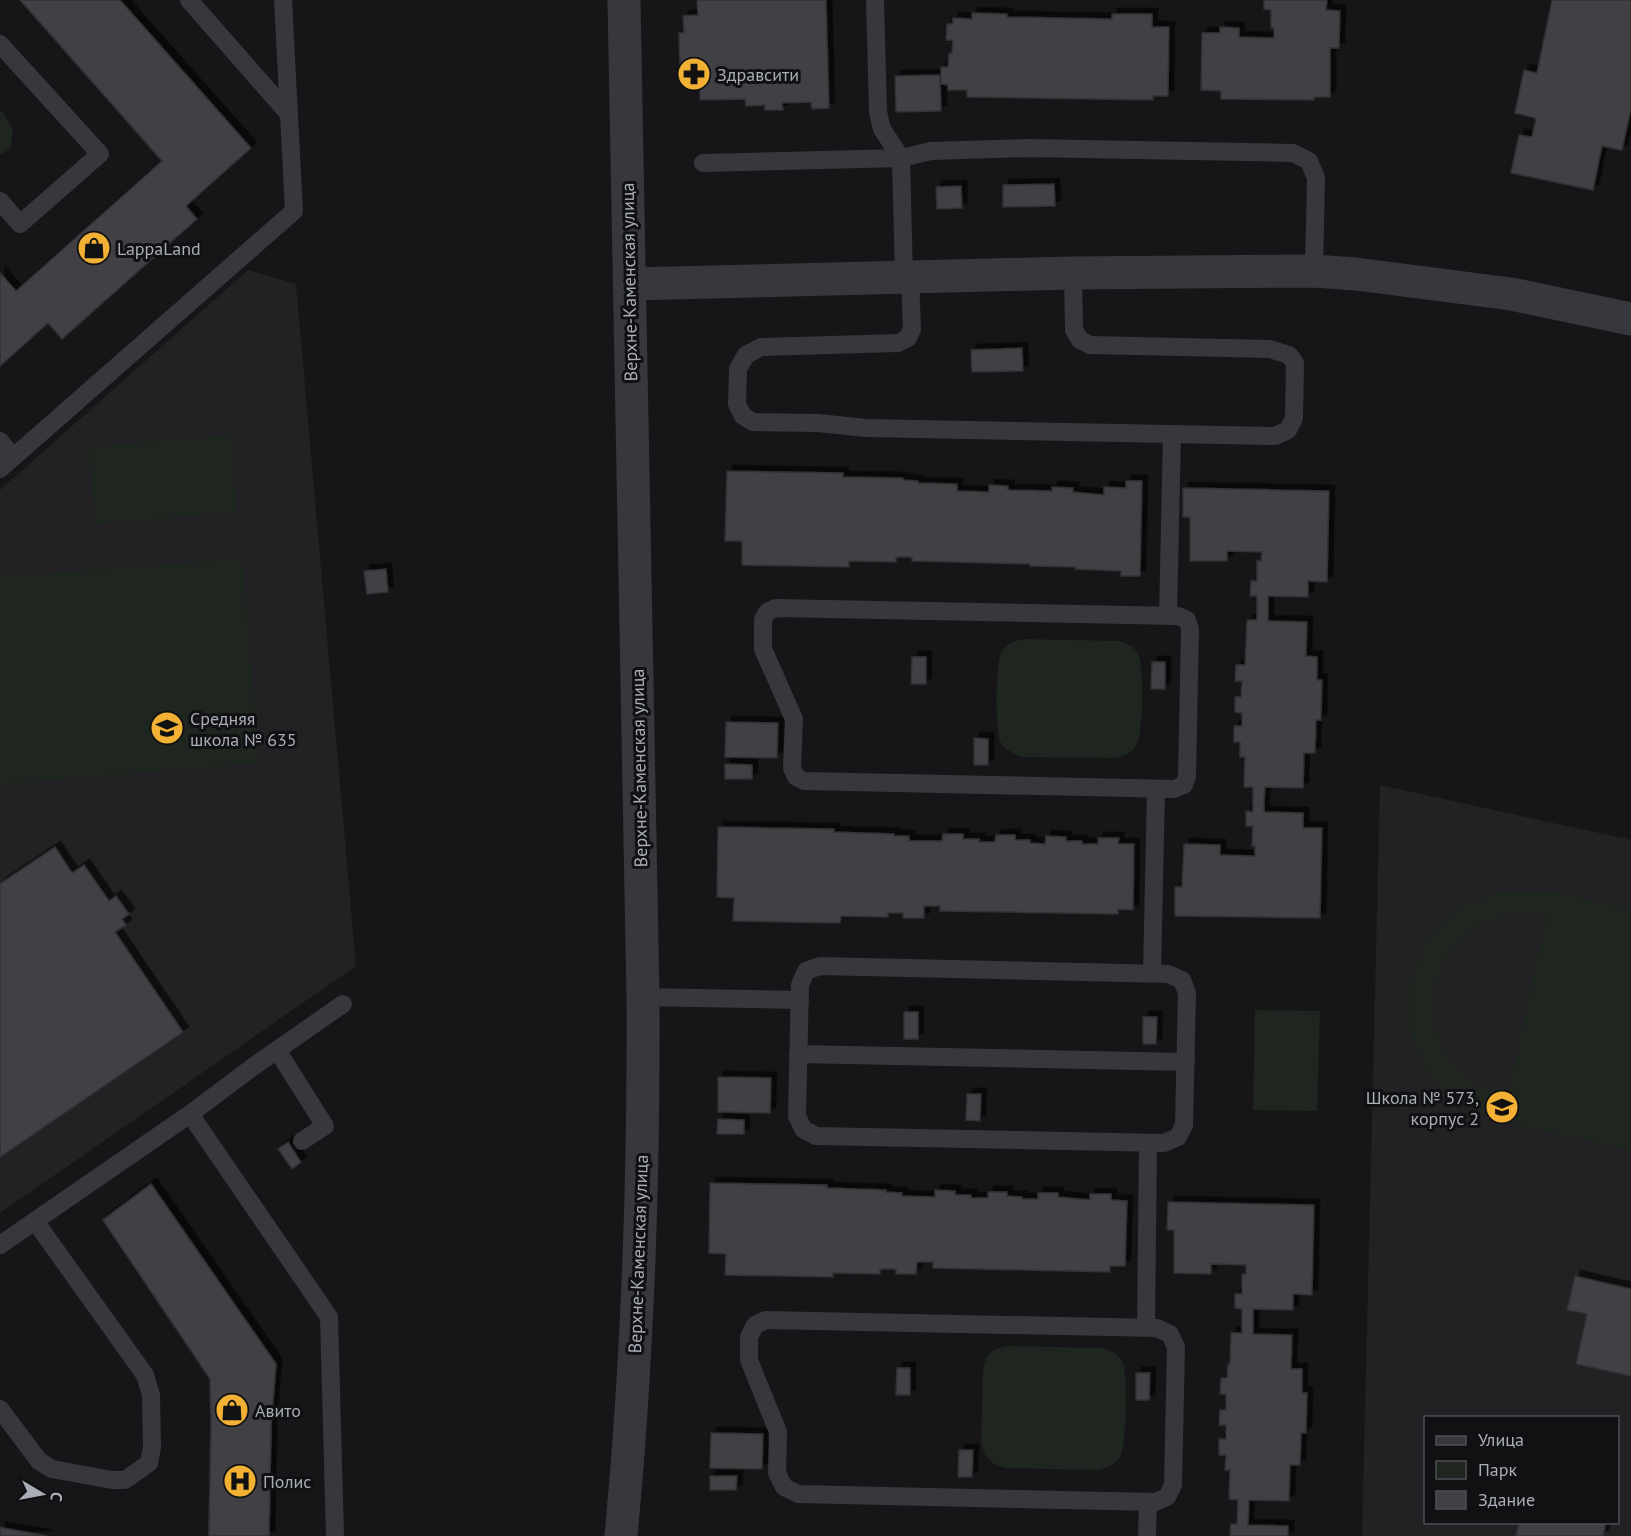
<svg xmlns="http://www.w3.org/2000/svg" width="1631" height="1536" viewBox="0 0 1631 1536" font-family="'PT Sans',sans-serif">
  <defs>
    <filter id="shadow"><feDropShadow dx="5.5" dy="-5.5" stdDeviation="0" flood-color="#0009"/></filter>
  </defs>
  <rect width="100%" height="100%" fill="#161618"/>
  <!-- built -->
  <g fill="#222225" fill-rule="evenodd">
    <polygon points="248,270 296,284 356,966 0,1213 0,490"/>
    <path d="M1380,785L1631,840V1536H1362ZM1426,1418H1618V1522H1426Z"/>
  </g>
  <!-- green -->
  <g fill="#1e261f" fill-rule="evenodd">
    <polygon points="0,111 3,112 13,130 10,149 0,155"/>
    <polygon points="231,435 237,512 95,524 89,447"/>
    <polygon points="242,559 259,763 0,784 0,577"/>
    <path d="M1024,639L1118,641C1126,643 1132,645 1137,652C1145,662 1143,732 1137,744C1133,753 1124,756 1115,758L1022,757C1013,753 1004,750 1000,741C995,729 996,664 1001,653C1006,643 1015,641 1024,639Z"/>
    <path d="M1503,891H1548L1631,909V1150L1498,1121L1457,1103L1426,1070L1409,1027L1410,982L1428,940L1460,908ZM1510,913L1547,915L1507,1098L1473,1084L1447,1058L1433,1023V986L1448,952L1475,926Z"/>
    <polygon points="1255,1010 1320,1011 1317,1111 1253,1110"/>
    <path d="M1008,1346L1101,1348C1110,1351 1119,1353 1123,1363C1128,1375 1126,1443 1121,1455C1117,1464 1108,1467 1099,1470L1005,1468L994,1464L985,1455L981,1443L983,1371L986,1358L995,1349Z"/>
  </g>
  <!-- building -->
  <g fill="#404145" stroke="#303034" stroke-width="1.5" filter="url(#shadow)">
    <polygon points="20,0 120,0 251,148 186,206 197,219 62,339 48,323 0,366 0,273 16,291 162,161"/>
    <polygon points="697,0 826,0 829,108 812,109 811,102 782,103 783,110 765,110 765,105 746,106 745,99 700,100 700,83 685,83 685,66 680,66 679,42 679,33 684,33 683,16 698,15"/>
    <polygon points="1264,0 1327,0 1326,10 1340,11 1339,48 1330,48 1330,97 1314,97 1314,100 1221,99 1221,91 1201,90 1202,33 1220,33 1220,27 1239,28 1239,37 1274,38 1274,28 1271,28 1271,10 1264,9"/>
    <polygon points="1552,0 1631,0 1631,108 1622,150 1602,146 1593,190 1511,173 1519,135 1532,137 1536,118 1515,113 1524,70 1537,73"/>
    <polygon points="972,13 1007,14 1007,17 1112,19 1112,14 1152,14 1152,27 1169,27 1168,96 1153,96 1153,100 967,97 967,90 948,90 948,85 941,84 941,67 948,67 949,54 952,53 953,40 946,40 947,24 953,24 953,18 972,19"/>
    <polygon points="940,75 941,111 896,112 895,76"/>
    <polygon points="1054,184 1055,206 1003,207 1003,185"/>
    <polygon points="961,186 962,208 937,209 936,187"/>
    <polygon points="1022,348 1023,371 972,372 971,350"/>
    <polygon points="727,471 843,473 843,477 903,478 903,480 918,481 918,483 957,484 957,491 989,492 989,485 1008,486 1008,490 1052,491 1052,487 1073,488 1073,492 1104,495 1104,487 1126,488 1126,481 1142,481 1140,576 1121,576 1121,571 1075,569 1076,567 1030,566 1030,564 912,561 912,557 896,557 896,562 849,561 849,567 742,565 742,541 725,541"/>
    <polygon points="1183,488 1329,491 1327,582 1308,581 1308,597 1268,596 1268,621 1307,622 1306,656 1317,657 1317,680 1322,680 1321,720 1316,720 1315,753 1304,753 1303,788 1265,787 1264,800 1264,812 1303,813 1303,828 1322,828 1320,918 1175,916 1175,887 1182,887 1184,844 1220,845 1220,855 1255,856 1255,846 1252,846 1253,826 1246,826 1246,811 1253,812 1253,787 1244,787 1245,757 1240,757 1240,742 1234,742 1234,726 1242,726 1242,713 1235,712 1235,697 1241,697 1242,681 1235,681 1236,665 1245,665 1247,620 1257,620 1257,596 1250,596 1251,581 1257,581 1257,561 1261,561 1262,552 1227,551 1227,561 1190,561 1190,517 1183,517"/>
    <polygon points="386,569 388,592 367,594 364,571"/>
    <polygon points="912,657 926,657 926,684 911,684"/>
    <polygon points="1152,662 1165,662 1165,689 1151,689"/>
    <polygon points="726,722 778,723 777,758 725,757"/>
    <polygon points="974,738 988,739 988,765 974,765"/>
    <polygon points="725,764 752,765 752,779 725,779"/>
    <polygon points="718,827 834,829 834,832 894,834 894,836 909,836 909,841 942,841 943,834 963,834 963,839 979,839 979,842 995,842 996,835 1015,835 1015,840 1030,840 1030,843 1045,844 1046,836 1066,837 1066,841 1082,841 1082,844 1098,844 1098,838 1119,838 1118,844 1134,844 1133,910 1118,909 1118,914 940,911 940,906 924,906 924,918 903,918 903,913 888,913 888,917 841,916 840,923 733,921 734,898 717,897"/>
    <polygon points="55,847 72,873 84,865 109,901 116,896 129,914 122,919 126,925 115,932 183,1032 0,1157 0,884"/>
    <rect x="904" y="1012" width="14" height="27"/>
    <polygon points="1143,1017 1157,1017 1156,1044 1143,1044"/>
    <polygon points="718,1077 771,1078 770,1113 718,1112"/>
    <polygon points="967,1094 981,1094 980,1121 966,1120"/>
    <polygon points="718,1119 744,1120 744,1134 717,1134"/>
    <polygon points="288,1142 301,1162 292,1169 278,1149"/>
    <polygon points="710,1183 827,1185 827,1188 886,1190 886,1192 902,1193 902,1196 935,1197 935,1190 955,1191 955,1195 971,1195 971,1198 988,1198 988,1192 1007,1192 1007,1196 1022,1197 1022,1199 1038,1199 1038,1193 1058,1193 1058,1197 1090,1200 1090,1194 1111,1194 1111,1200 1127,1201 1125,1266 1110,1266 1110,1272 933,1268 933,1262 917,1262 916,1274 896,1274 896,1269 880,1269 880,1274 833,1273 833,1277 725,1275 726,1254 709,1253"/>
    <polygon points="151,1184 276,1364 271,1426 269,1536 209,1536 211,1423 210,1379 103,1220"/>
    <polygon points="151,1184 276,1364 271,1426 269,1536 209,1536 211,1423 210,1379 103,1220"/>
    <polygon points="1168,1202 1314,1205 1312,1295 1293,1294 1293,1310 1253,1309 1253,1334 1292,1335 1291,1369 1302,1369 1302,1393 1307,1393 1306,1433 1301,1433 1300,1465 1290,1465 1289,1501 1249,1500 1248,1525 1288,1526 1288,1536 1230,1536 1231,1524 1237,1524 1238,1500 1229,1499 1230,1470 1225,1470 1226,1455 1219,1455 1219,1439 1226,1439 1226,1425 1219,1425 1220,1410 1226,1410 1226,1394 1220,1394 1221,1378 1227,1378 1228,1364 1230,1364 1231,1333 1242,1333 1242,1309 1235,1308 1235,1294 1242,1294 1242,1274 1246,1274 1246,1265 1211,1264 1211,1274 1174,1273 1174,1230 1167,1230"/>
    <polygon points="1575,1276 1631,1289 1631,1376 1576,1364 1587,1314 1567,1310"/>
    <polygon points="897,1368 910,1368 910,1395 896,1395"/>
    <polygon points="1136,1373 1150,1373 1149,1400 1136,1400"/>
    <polygon points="711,1433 763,1434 762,1469 710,1468"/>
    <polygon points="959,1450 973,1450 972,1477 958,1477"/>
    <polygon points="710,1476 737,1476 736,1490 710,1490"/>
    <polygon points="1519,1522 1606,1522 1603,1536 1516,1536"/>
    <polygon points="0,1527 3,1528 47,1536 0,1536"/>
    <polygon points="0,1527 3,1528 47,1536 0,1536"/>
  </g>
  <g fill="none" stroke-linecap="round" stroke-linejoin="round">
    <!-- lane -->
    <g stroke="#37383d" stroke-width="18">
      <polyline points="189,0 288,113"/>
      <polyline points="875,0 878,112 882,129 901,158 904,277"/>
      <polyline points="0,44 100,154 20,224 0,201"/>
      <polyline points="703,163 901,158 931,151 1029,148 1293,153 1309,161 1316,178 1314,271"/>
      <polyline points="910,277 912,329 908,338 898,343 761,347 746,355 738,369 737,404 743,416 753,422 818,423 866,428 1275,436 1288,430 1294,418 1295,363 1289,355 1270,349 1090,345 1080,340 1074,330 1073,273"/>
      <polyline points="0,441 13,457"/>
      <polyline points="0,469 294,211 283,0"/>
      <polygon points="776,608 1178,616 1187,620 1190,629 1187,776 1184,785 1174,789 804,781 796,777 792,768 794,719 763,649 763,620 767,612"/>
      <polyline points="1168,616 1172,434"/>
      <polygon points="820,966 1168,974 1182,980 1187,993 1184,1125 1178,1137 1164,1143 816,1136 803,1129 797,1116 800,985 806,971"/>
      <polyline points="1152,973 1156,789"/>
      <polyline points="643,997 800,1000"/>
      <polyline points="277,1050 325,1126 302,1141"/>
      <polyline points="798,1054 1186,1062"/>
      <polyline points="190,1114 329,1317 335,1536"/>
      <polyline points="0,1245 190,1114 254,1066 343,1004"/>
      <polygon points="766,1320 1157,1328 1170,1334 1176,1347 1173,1485 1167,1497 1155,1502 798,1494 784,1487 777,1473 778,1432 749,1360 749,1337 755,1325"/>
      <polyline points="1146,1327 1148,1143"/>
      <polyline points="0,1409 39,1461 52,1469 112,1480 125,1480 149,1463 152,1447 151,1395 145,1375 35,1221"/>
      <polyline points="1147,1536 1148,1502"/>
    </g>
    <!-- street -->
    <g stroke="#37383d" stroke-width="33">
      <polyline points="630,284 1073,273 1314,271 1356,274 1511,294 1631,319"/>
      <path d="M621,1536C638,1357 644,1177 643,997L624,0"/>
    </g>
  </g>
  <!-- icons -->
  <defs>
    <g id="pharmacy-disc" transform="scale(1.725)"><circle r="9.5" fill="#f2b134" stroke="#111113"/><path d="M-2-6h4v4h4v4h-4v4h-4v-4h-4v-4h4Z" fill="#111"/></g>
    <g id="shop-disc" transform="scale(1.725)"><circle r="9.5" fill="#f2b134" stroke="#111113"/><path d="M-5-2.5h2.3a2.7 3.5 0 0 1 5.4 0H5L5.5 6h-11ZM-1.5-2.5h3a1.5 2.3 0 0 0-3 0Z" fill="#111"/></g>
    <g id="school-disc" transform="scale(1.725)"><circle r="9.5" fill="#f2b134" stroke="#111113"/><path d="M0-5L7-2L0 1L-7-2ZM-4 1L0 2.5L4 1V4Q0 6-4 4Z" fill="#111"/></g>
    <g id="hospital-disc" transform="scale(1.725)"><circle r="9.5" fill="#f2b134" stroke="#111113"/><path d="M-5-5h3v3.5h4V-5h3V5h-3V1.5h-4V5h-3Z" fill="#111"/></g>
  </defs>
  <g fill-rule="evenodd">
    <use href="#pharmacy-disc" x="694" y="74"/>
    <use href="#shop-disc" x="94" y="248"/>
    <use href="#school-disc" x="167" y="728"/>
    <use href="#school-disc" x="1502" y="1107"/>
    <use href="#shop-disc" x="232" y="1410"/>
    <use href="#hospital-disc" x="240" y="1481"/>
  </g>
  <g text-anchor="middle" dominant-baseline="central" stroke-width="6" stroke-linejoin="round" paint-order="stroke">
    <!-- poi labels -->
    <g font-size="18" fill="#a8adb8" stroke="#111113" text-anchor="start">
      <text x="717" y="74">Здравсити</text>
      <text x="117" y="248">LappaLand</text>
      <text x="190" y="718">Средняя<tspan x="190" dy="21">школа № 635</tspan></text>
      <text x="1479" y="1097" text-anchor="end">Школа № 573,<tspan x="1479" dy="21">корпус 2</tspan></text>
      <text x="255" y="1410">Авито</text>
      <text x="263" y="1481">Полис</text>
    </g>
    <!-- street labels -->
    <g font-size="18" fill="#a8adb8" stroke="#111113">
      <text transform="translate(629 282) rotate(-91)">Верхне-Каменская улица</text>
      <text transform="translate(639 768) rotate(-91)">Верхне-Каменская улица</text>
      <text transform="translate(638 1254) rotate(-88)">Верхне-Каменская улица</text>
    </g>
  </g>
  <!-- legend -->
  <rect x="1424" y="1416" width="195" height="108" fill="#111113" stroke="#4d4f55" stroke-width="1.5"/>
  <rect x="1436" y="1436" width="30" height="9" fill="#37383d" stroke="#4d4f55" stroke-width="1.5"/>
  <text x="1478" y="1446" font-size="18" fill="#a8adb8">Улица</text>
  <rect x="1436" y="1461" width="30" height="18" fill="#1e261f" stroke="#4d4f55" stroke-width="1.5"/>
  <text x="1478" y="1476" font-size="18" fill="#a8adb8">Парк</text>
  <rect x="1436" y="1491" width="30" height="18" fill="#404145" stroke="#4d4f55" stroke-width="1.5"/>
  <text x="1478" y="1506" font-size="18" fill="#a8adb8">Здание</text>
  <!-- north arrow -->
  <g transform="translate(42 1494) rotate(100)" stroke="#111113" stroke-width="4.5" paint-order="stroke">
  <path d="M0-4.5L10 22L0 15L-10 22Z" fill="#a8adb8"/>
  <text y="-9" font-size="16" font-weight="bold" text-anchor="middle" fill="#a8adb8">С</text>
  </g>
</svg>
